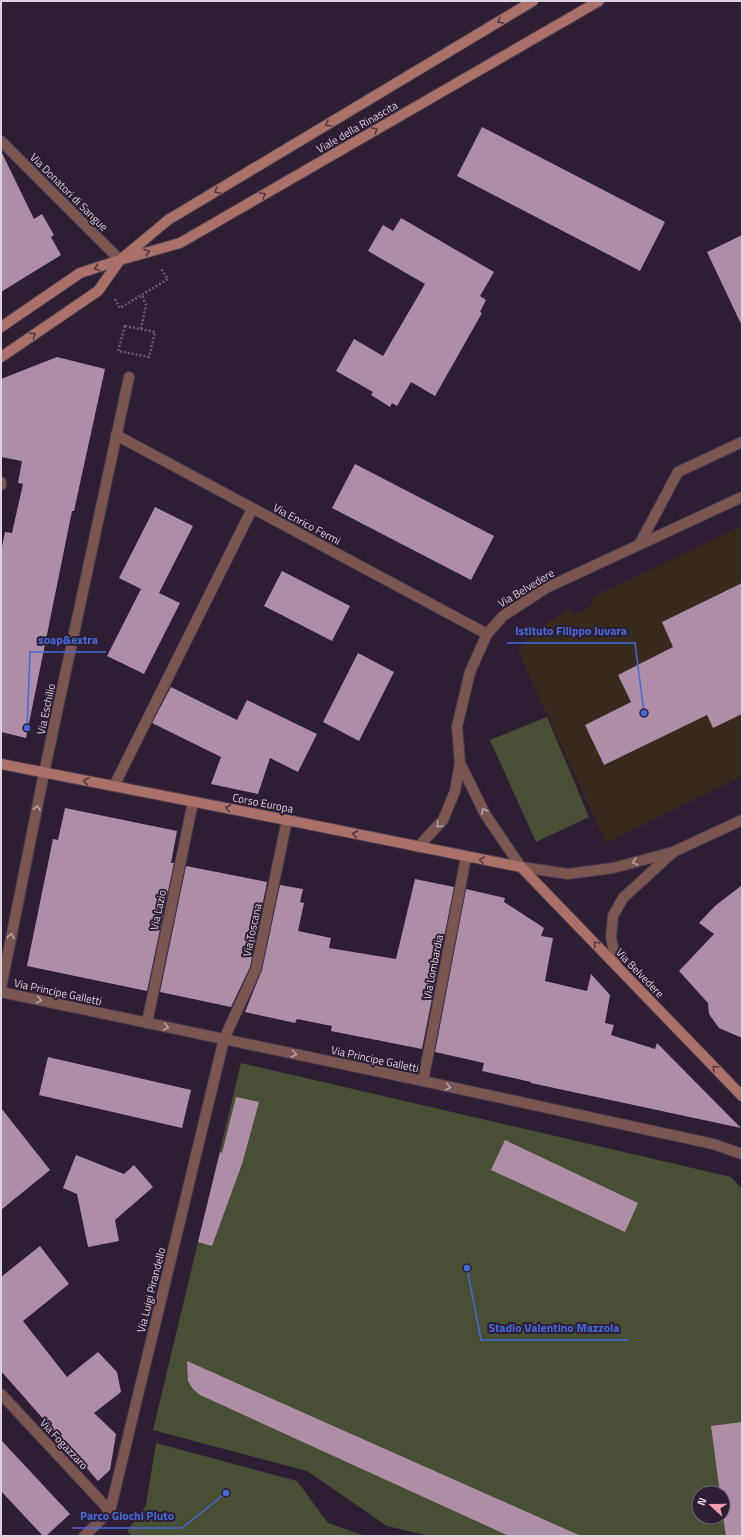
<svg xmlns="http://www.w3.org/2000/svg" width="743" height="1537" viewBox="0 0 743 1537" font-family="'Titillium Web',sans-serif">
  <rect width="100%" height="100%" fill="#2e1e33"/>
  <!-- education -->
  <polygon fill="#372a1c" points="742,526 742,776 606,843 518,651 543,626 568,609 573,615 591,606 593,597"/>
  <!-- green -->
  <g fill="#484f34" fill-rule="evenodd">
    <polygon points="547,717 589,817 536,842 490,740"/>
    <path d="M241,1063L731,1177L742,1189V1536H430L387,1526L307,1471L153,1430ZM699,1493H723V1517H699Z"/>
    <polygon points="156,1443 297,1481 328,1523 365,1536 132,1536 127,1531 146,1505"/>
  </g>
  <!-- building -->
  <g fill="#ae8ea6">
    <polygon points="482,127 665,222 640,271 457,176"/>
    <polygon points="1,151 34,219 42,214 54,235 51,237 61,255 1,292"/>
    <polygon points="401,218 494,272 480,296 486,300 480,312 482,313 435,396 411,382 397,406 392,403 390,407 371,395 373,392 336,371 354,339 383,356 425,284 368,251 383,225 393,231"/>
    <polygon points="742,235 742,326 707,252"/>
    <polygon points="57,357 105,369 74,511 72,511 26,738 1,732 1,552 5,532 12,533 23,484 18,483 22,461 1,457 1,379"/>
    <polygon points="355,464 494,536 471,580 332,508"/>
    <polygon points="155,507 193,526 159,593 180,603 144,674 107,656 141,589 119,578"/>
    <polygon points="282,571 350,606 332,641 264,606"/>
    <polygon points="742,583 742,714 713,728 707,715 604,765 585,725 631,702 618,675 673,647 662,622"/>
    <polygon points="358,653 394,672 359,741 323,722"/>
    <polygon points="171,687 237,720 247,700 317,734 298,772 270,758 258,794 211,784 221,757 152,723"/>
    <polygon points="65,808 177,831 171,863 174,863 147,991 27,966 53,839 58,840"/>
    <polygon points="186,866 267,882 250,967 231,1007 160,992"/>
    <polygon points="415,879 454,887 422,1049 331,1031 332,1026 297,1019 295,1023 245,1012 262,970 280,885 303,889 300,902 304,903 298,931 331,938 329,948 396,959"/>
    <polygon points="742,885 742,1038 719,1028 709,1014 708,1003 679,971 714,934 699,923 715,906"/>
    <polygon points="466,889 505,898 504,902 544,928 541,936 553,938 545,981 587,991 591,974 610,995 605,1023 614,1025 611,1035 655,1049 657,1043 741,1128 531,1083 531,1082 482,1071 484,1063 435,1052"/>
    <polygon points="48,1057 191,1090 182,1128 39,1095"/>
    <polygon points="236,1097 259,1102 242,1164 212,1246 198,1242 220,1152 222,1153"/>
    <polygon points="1,1108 50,1170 1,1210"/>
    <polygon points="505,1140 638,1203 625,1232 491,1170"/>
    <polygon points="76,1155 124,1174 134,1165 153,1187 115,1220 119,1241 88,1247 77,1194 63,1188"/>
    <polygon points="40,1246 69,1284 23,1321 67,1377 98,1352 117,1372 121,1392 94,1413 116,1434 110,1470 98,1481 1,1371 1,1277"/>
    <polygon points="187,1361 581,1536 509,1536 200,1395 193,1389 188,1381"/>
    <polygon points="742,1422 742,1536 726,1536 723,1516 723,1493 720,1493 711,1426"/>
    <polygon points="1,1440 70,1514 46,1536 43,1536 1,1491"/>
  </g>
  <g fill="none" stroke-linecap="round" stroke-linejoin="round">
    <!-- lane casing -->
    <g stroke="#4a3b4f" stroke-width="12">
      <polyline id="lane" points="1,482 1,485"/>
    </g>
    <!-- street casing -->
    <g stroke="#4a3b4f" stroke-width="12">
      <g id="street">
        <polyline points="1,141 120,260"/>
        <polyline points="116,435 487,634"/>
        <polyline points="639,545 678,472 742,442"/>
        <polyline points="460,763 485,814 521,867 568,874 613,868 673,852 742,820"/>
        <polyline points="114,786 252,509"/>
        <polyline points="418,847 443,820 455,791 460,763 457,727 470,672 487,634 503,616 546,588 742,497"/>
        <polyline points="617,966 611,937 613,916 623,898 672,853"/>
        <polyline points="1,988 44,773 129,377"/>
        <polyline points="1,992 423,1081 713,1144 742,1154"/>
        <polyline points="147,1023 193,802"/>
        <polyline points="423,1081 466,857"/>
        <polyline points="1,1394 110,1511"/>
        <polyline points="84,1536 110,1511 224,1039 256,969 287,820"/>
      </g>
    </g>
    <!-- secondary casing -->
    <g stroke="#4a3b4f" stroke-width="12">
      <g id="secondary">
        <polyline points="1,327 80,273 120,260 168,220 533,1"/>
        <polyline points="1,357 98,291 120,260 180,243 599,1"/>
        <polyline points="1,764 287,820 521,867 742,1096"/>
      </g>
    </g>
    <!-- path -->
    <g stroke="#6b5c6f" stroke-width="2.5" stroke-dasharray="2 2" stroke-linecap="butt">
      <polyline points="115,299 120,308 168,279 161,269"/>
      <polygon points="125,326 155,332 149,357 118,351"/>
      <polyline points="141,329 146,305 142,295"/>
    </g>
    <!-- lane -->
    <use href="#lane" stroke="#7b5651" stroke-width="10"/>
    <!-- street -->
    <use href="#street" stroke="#7b5651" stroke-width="10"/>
    <!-- secondary -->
    <use href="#secondary" stroke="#ab7169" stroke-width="10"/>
  </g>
  <!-- one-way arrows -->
  <defs><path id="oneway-chevron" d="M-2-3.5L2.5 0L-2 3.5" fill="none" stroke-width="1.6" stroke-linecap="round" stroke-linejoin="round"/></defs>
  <g stroke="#543743">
    <use href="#oneway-chevron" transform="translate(500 21) rotate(149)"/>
    <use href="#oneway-chevron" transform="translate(328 124) rotate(149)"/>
    <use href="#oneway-chevron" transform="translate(375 130) rotate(-30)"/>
    <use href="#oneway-chevron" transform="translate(217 191) rotate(149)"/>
    <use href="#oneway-chevron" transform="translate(263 195) rotate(-30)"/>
    <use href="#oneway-chevron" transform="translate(147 252) rotate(-17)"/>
    <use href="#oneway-chevron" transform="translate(97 268) rotate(162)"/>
    <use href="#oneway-chevron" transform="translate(33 335) rotate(-34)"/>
    <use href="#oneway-chevron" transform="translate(86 781) rotate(-169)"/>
    <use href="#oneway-chevron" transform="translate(228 808) rotate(-169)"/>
    <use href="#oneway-chevron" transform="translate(355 834) rotate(-168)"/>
    <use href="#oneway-chevron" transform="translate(482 860) rotate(-170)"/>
    <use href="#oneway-chevron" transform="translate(596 944) rotate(-134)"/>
    <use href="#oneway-chevron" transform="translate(715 1068) rotate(-134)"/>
  </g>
  <g stroke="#b6a1a7">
    <use href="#oneway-chevron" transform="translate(37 808) rotate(-79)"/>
    <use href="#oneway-chevron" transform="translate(484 811) rotate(-119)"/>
    <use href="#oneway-chevron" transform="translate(439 825) rotate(133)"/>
    <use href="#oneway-chevron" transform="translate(635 862) rotate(164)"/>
    <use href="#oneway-chevron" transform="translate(11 936) rotate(-79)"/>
    <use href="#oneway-chevron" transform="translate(39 1000) rotate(12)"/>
    <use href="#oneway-chevron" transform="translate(166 1027) rotate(12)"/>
    <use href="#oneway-chevron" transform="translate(294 1054) rotate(12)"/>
    <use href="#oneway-chevron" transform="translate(448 1087) rotate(12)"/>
  </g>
  <g text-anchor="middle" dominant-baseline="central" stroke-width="4" stroke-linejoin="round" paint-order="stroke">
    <!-- street labels -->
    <g font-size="11" fill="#ded3e1" stroke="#2e1e33">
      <text transform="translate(357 127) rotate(-30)">Viale della Rinascita</text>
      <text transform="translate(69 192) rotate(45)">Via Donatori di Sangue</text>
      <text transform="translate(307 524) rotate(28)">Via Enrico Fermi</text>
      <text transform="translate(526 588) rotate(-31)">Via Belvedere</text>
      <text transform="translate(46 709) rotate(-78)">Via Eschilio</text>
      <text transform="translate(263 803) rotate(11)">Corso Europa</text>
      <text transform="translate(158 910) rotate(-78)">Via Lazio</text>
      <text transform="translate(252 930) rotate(-78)">Via Toscana</text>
      <text transform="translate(433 967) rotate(-79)">Via Lombardia</text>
      <text transform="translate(640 973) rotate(46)">Via Belvedere</text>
      <text transform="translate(58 992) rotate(12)">Via Principe Galletti</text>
      <text transform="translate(375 1059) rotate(12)">Via Principe Galletti</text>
      <text transform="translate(151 1290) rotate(-76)">Via Luigi Pirandello</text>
      <text transform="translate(64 1444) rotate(47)">Via Fogazzaro</text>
    </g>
  </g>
  <!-- callouts -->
  <path fill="none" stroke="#4469da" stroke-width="1.5" d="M644 713L635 643H507M27 728L30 652H106M467 1268L481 1340H628M226 1493L182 1528H72"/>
  <g fill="#4469da" stroke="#2e1e33" stroke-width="1.5">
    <circle cx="644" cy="713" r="4"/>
    <circle cx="27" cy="728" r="4"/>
    <circle cx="467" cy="1268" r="4"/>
    <circle cx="226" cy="1493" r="4"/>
  </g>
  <g font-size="12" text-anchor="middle" font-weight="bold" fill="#4469da" stroke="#2e1e33" stroke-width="4" stroke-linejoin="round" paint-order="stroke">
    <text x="571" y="635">Istituto Filippo Juvara</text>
    <text x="68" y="644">soap&amp;extra</text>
    <text x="554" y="1332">Stadio Valentino Mazzola</text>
    <text x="127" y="1520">Parco Giochi Pluto</text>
  </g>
  <!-- border -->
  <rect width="743" height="1537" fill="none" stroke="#ded3e1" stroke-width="4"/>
  <!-- north arrow -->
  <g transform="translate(711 1505) rotate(291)"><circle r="19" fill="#2e1e33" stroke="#746679"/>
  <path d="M0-3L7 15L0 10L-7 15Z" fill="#f19ab1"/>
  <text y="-6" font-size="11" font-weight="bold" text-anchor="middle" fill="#ded3e1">N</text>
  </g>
</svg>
